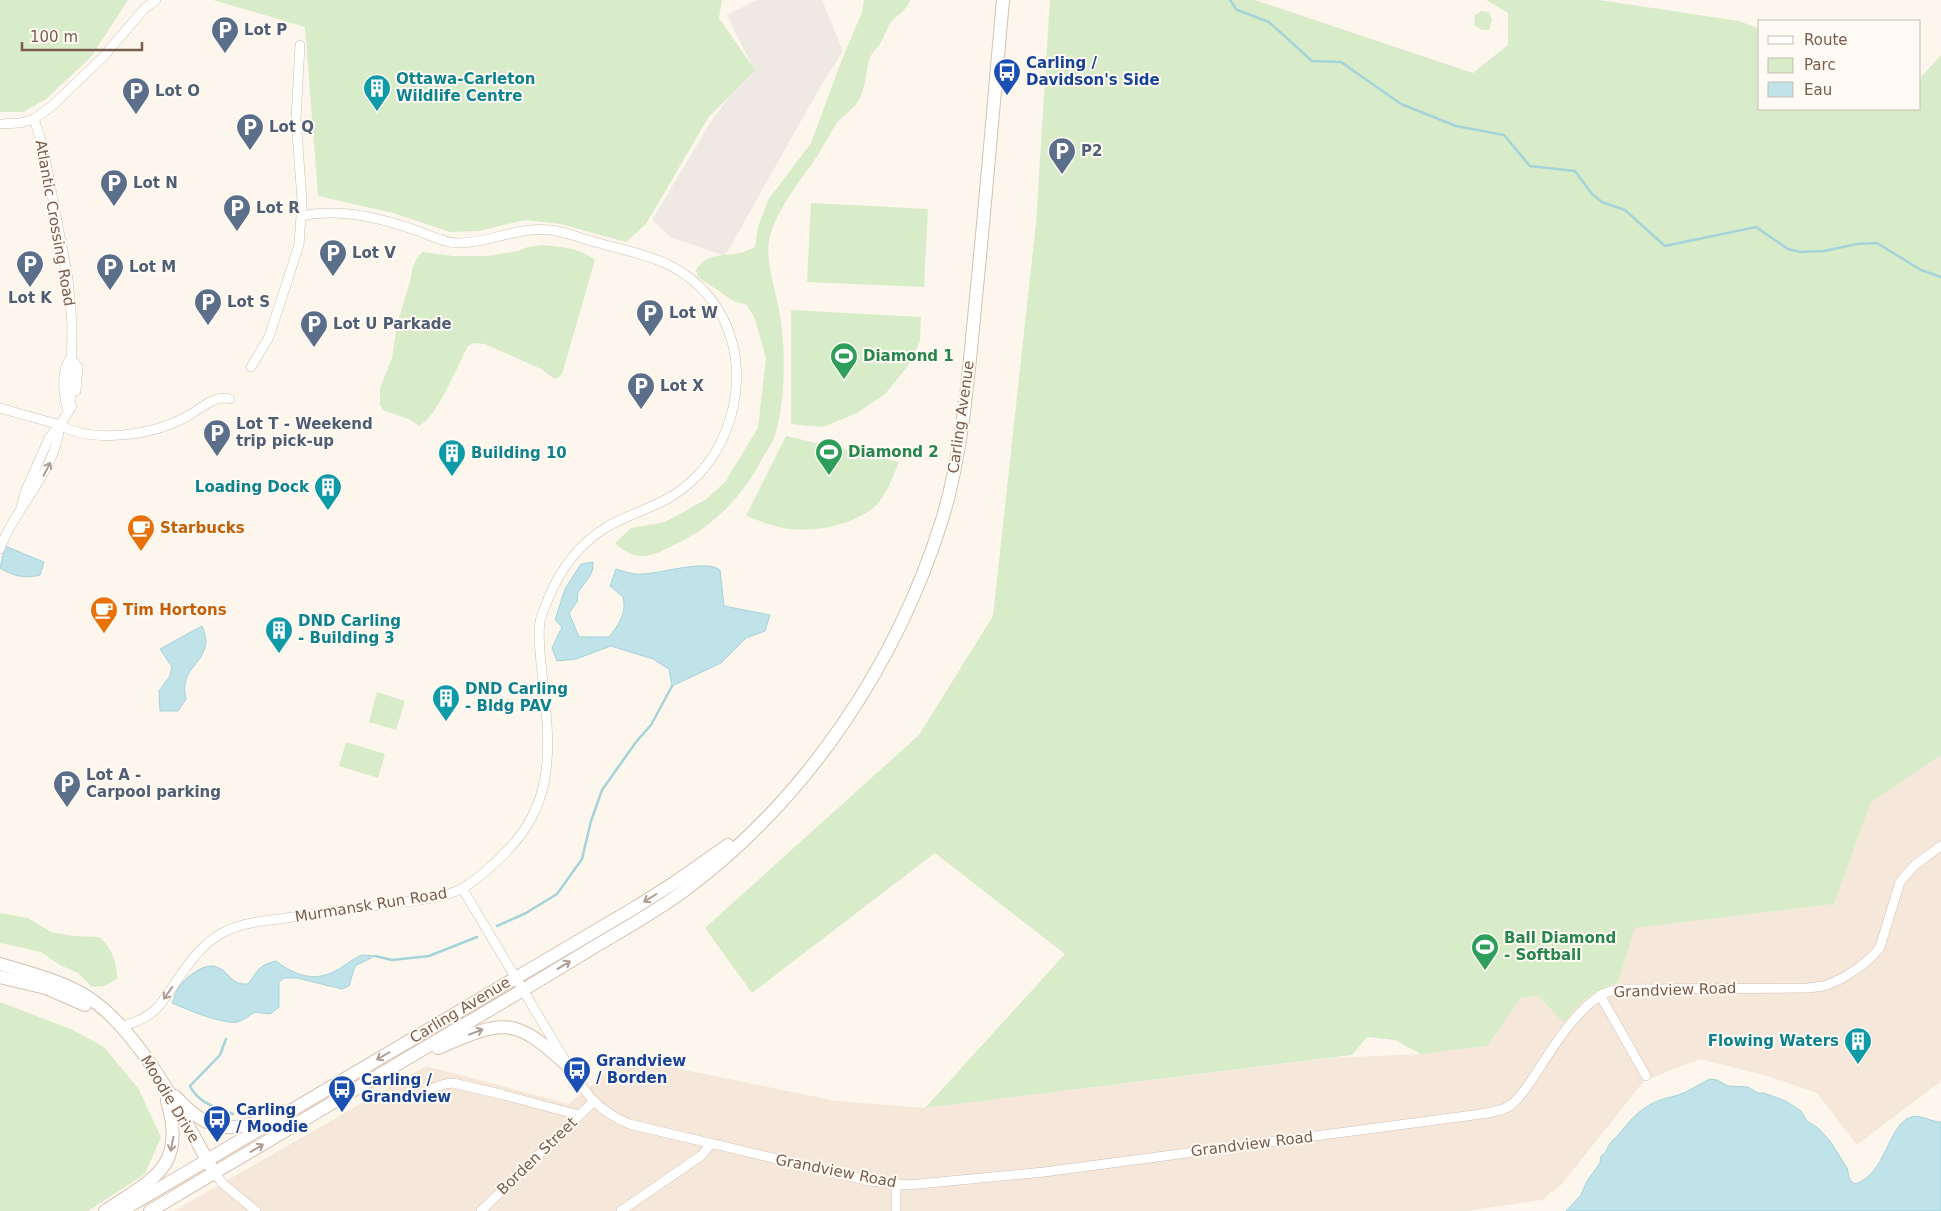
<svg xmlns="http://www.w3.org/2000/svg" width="1941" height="1211" viewBox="0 0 1941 1211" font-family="'DejaVu Sans',sans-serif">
  <rect width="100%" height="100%" fill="#fdf6ec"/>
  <!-- residential -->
  <polygon fill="#f5e8da" points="1941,755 1941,1081 1857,1145 1817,1093 1767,1076 1700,1059 1644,1081 1561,1185 1542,1200 1466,1211 174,1211 426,1066 569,1104 627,1055 647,1062 836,1101 925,1108 1332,1058 1421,1054 1487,1046 1522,997 1538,996 1564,1022 1580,1001 1601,989 1618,983 1635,928 1834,904 1871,802"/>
  <!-- industrial -->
  <polygon fill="#efe9e4" points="757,0 822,0 843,51 815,96 725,256 670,237 652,220 712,120 752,66 727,15"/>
  <!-- green -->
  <g fill="#d8ecc9">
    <polygon points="0,0 128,0 91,57 46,99 23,112 0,112"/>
    <polygon points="213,0 722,0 719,18 755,70 708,118 646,224 626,242 560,224 525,220 479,231 450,232 393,213 318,196 305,27"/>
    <path d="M864,0H910C906,13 895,15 889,25C886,31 884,37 881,42C877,49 870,54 869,61C865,74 866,89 858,101C853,110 843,115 837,123C829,134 823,147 816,158C799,182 781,204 771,232C763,258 775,285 779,310C786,346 786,403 774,438C771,446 765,453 761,461C742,496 716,524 680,542C655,554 639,566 615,543L631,528L665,522L705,500L725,482L758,428L766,358L755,319L747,305L733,301L698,277L696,270C705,254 720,256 735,254C742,253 749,250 755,247L758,227L768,200L811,143L841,62L862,12Z"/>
    <path d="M1050,0H1255L1473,73L1508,45V13L1486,0H1599L1739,21L1760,29V109H1920V78L1941,55V755L1871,802L1834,904L1635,928L1618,983C1590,992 1582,999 1564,1023L1538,996L1522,997L1487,1046L1421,1054L1395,1040L1367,1037L1352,1055L925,1108L1065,954L935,853L752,993L705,928L919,735L993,616L1036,223Z"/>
    <polygon points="1481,11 1489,12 1492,20 1489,30 1482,30 1474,25 1475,15"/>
    <polygon points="811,203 928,209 924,287 807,282"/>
    <path d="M543,245C561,247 580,248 595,260L562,374L558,378H553L541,369L485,344L474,343L468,346C458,365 437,417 419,426L411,420L383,410L380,405V388L392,358L397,324L410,282L412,270L416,260L422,252L453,256H487L518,251L528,247Z"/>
    <polygon points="791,310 921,317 920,341 908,366 885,394 857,413 823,427 791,424"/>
    <path d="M786,436L899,462C892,478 886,498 872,509C848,527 808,534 779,527C768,524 757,520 746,516Z"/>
    <polygon points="377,692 405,701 396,730 369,722"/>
    <polygon points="346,742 385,754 378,778 339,766"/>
    <path d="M0,913L28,918L51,932L73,936L100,937C112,949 117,962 117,979L104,986L92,987L78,973L60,965L41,952L0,943Z"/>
    <polygon points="0,1002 73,1030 104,1047 138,1088 161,1137 145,1174 88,1211 0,1211"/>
  </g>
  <!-- water -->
  <g fill="#bfe3e8" stroke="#a5d3da">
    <path d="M5,546L44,562L40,575C25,579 13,576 0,568Z"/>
    <path d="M593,562V569L590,576L578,592L577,602L569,613L579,637H609C619,624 627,613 623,597L610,586L616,569C622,571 629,573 635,574C656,576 704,558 720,570L724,606L770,615L765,631L746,638L721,663L672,686L669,669L653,659L611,646L576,659L557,661L552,648L562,627L555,620L565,589L581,564Z"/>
    <path d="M202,626C204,631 206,637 206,641C204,667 179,667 186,699L178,711H160L159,691L170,676L172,667L160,649Z"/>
    <path d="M362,955L375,956L355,966L349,986L342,989L297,978H284L279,982V1007L270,1014L255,1012C250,1015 244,1020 238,1022C223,1025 186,1009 172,1003C174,999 175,993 178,989C184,978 206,960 219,968C231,974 231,985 248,984C259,970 257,966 276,961C300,979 320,983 345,965C351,961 355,958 362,955Z"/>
    <path d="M1710,1079L1717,1080L1728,1086L1748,1087L1758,1093H1764L1786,1101L1801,1111L1807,1121L1818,1128L1830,1141L1847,1168L1850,1180L1855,1184C1886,1175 1888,1124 1911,1117C1920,1114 1931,1122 1941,1122V1211H1566L1581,1195L1587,1181L1600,1163L1601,1156C1608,1152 1607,1146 1612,1141C1621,1133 1628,1122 1638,1113C1650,1103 1661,1099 1675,1096C1687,1093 1699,1084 1710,1079Z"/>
  </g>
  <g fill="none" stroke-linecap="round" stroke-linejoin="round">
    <!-- stream -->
    <g stroke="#a5d3da" stroke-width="2.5">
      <polyline points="1230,0 1237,10 1269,22 1312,61 1341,62 1401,104 1456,126 1504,135 1530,166 1575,171 1592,194 1602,202 1625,210 1665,246 1756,227 1788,249 1800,252 1824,251 1857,244 1877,243 1921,270 1941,277"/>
      <polyline points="497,926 526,913 557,894 582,859 591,821 602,790 636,742 651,725 672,686"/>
      <polyline points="375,956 392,960 429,956 477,937"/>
      <path d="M226,1039L220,1055L190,1086C199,1104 216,1107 233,1114"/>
    </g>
    <!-- street casing -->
    <g stroke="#d1beb0" stroke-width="10">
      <g id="street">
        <polyline points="34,119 43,147 68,279 72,324 71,397 68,410"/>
        <polyline points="0,124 20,123 34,119 52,106 103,57 145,8 156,0"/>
        <polyline points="71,358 78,367 76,391"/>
        <polyline points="251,367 269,337 299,245 302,200 296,119 300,45"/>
        <path d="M0,408L60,425C94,444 153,435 186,417C199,410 215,394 230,399"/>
        <path d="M68,410C63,395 61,374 69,360"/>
        <polyline points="21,507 26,490 49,438 60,425 72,406"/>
        <path d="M0,549C16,505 55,473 60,425"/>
        <path d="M462,888L569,1067C588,1096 596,1109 629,1124L870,1181L908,1185L1044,1172L1474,1115C1486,1113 1501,1112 1511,1105C1521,1097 1528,1085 1535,1075C1552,1049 1574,1012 1601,995C1608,991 1615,990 1623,989L1807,988C1814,987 1821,987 1827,985C1844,979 1870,962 1880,947L1900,882L1915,865L1941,846"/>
        <polyline points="1600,995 1646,1076"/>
        <path d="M121,1027C133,1023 145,1019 155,1010C160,1005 165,998 169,992C185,969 199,944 226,931C245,922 265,921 286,918C319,913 352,909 385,904C409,901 439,900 461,889C476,881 491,867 503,855C553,807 551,754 544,690C542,671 537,640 540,621C542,614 545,606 548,599C560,570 578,545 605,528C624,516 647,510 667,499C689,487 709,466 720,444C753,379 737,299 669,265C647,254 619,249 595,242C581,238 565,232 551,230C519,226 490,243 459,243C444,243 430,235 415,230C381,218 338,208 302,216"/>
        <polyline points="430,1089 445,1084 453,1083 504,1095 579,1115"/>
        <polyline points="215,1173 222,1183 256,1211"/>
        <polyline points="481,1211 593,1102"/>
        <polyline points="621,1211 702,1155 711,1144"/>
        <polyline points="896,1211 896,1184"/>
      </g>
    </g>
    <!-- secondary casing -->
    <g stroke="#d6c0b0" stroke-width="14">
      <g id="secondary">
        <path d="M0,964C29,973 60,980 86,996C138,1028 181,1113 211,1167"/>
        <polyline points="0,977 46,988 85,1005"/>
        <path d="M438,1048C505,1019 514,1016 569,1067"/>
        <path d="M175,1096C204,1128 225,1135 265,1119"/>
        <path d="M105,1211C153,1179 187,1167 167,1101"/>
        <polyline points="121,1211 636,907 674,883 728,845"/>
        <path d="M150,1211C252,1151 353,1090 455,1030C502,1003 548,975 594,947C626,928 659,910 689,887C809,796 897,663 942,520C963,452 969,369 976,297C986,198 994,99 1003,0"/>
      </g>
    </g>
    <!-- street -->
    <use href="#street" stroke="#fff" stroke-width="9"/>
    <!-- secondary -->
    <use href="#secondary" stroke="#fff" stroke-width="12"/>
  </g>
  <!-- one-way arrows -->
  <defs><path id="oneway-shaft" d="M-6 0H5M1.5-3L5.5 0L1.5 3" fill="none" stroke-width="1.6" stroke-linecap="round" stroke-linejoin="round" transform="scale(1.25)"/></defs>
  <g stroke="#af9d94">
    <use href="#oneway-shaft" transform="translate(47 469) rotate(-63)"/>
    <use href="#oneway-shaft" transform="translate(650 898) rotate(148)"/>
    <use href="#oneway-shaft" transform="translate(564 965) rotate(-31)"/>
    <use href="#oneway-shaft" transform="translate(168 993) rotate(125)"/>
    <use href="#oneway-shaft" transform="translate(476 1032) rotate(-21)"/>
    <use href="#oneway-shaft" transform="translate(383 1056) rotate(150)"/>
    <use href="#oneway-shaft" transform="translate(172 1144) rotate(101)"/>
    <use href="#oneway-shaft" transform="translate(257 1148) rotate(-31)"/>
  </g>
  <!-- icons -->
  <defs>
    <g id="parking-pin" transform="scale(1.4375)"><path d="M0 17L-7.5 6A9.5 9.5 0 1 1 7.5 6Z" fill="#5c6f8a" stroke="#fffaf3"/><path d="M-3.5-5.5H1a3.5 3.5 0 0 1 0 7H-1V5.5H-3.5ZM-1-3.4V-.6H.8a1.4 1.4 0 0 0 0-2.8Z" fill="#fff"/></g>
    <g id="bus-pin" transform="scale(1.4375)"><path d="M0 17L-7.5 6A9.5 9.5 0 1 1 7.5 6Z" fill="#1a4fb4" stroke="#fffaf3"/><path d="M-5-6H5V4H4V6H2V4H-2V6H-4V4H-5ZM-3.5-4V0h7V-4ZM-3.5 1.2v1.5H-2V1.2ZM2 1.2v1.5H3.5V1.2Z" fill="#fff"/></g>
    <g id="building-pin" transform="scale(1.4375)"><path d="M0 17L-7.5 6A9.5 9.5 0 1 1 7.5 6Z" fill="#0f9aa8" stroke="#fffaf3"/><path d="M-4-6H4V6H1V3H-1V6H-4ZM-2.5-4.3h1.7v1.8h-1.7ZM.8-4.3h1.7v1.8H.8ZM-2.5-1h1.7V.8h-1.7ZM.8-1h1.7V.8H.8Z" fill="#fff"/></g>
    <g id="stadium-pin" transform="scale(1.4375)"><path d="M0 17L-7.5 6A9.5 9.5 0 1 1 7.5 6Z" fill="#2e9e5b" stroke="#fffaf3"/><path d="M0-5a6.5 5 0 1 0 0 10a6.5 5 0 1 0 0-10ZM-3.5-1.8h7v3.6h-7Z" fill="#fff"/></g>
    <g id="cafe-pin" transform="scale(1.4375)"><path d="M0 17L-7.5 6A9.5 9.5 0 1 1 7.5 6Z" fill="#e8710a" stroke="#fffaf3"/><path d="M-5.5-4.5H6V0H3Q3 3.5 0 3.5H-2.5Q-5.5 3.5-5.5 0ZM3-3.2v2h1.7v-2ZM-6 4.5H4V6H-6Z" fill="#fff"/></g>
  </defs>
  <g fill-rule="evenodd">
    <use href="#parking-pin" x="225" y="30"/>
    <use href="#bus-pin" x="1007" y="72"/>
    <use href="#building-pin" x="377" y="88"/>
    <use href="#parking-pin" x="136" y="91"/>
    <use href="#parking-pin" x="250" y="127"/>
    <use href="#parking-pin" x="1062" y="151"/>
    <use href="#parking-pin" x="114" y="183"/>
    <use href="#parking-pin" x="237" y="208"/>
    <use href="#parking-pin" x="333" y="253"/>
    <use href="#parking-pin" x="30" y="264"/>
    <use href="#parking-pin" x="110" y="267"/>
    <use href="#parking-pin" x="208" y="302"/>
    <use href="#parking-pin" x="650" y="313"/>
    <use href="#parking-pin" x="314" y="324"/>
    <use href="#stadium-pin" x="844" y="356"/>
    <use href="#parking-pin" x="641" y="386"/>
    <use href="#parking-pin" x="217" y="433"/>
    <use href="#stadium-pin" x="829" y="452"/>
    <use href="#building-pin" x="452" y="453"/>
    <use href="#building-pin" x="328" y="487"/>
    <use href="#cafe-pin" x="141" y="528"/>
    <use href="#cafe-pin" x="104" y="610"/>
    <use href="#building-pin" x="279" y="630"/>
    <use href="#building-pin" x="446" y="698"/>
    <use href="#parking-pin" x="67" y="784"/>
    <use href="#stadium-pin" x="1485" y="947"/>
    <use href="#building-pin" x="1858" y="1041"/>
    <use href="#bus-pin" x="577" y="1070"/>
    <use href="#bus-pin" x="342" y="1089"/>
    <use href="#bus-pin" x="217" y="1119"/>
  </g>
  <g text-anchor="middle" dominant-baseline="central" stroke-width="4" stroke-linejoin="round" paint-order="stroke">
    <!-- service labels -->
    <g font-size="15" font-weight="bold" fill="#4e5e75" stroke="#fffaf3" text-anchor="start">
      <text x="244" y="30">Lot P</text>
      <text x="155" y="91">Lot O</text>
      <text x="269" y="127">Lot Q</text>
      <text x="1081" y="151">P2</text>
      <text x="133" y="183">Lot N</text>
      <text x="256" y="208">Lot R</text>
      <text x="352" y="253">Lot V</text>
      <text x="129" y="267">Lot M</text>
      <text x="30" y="298" text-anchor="middle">Lot K</text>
      <text x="227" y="302">Lot S</text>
      <text x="669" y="313">Lot W</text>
      <text x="333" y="324">Lot U Parkade</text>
      <text x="660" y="386">Lot X</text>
      <text x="236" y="424">Lot T - Weekend<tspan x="236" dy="17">trip pick-up</tspan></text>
      <text x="86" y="775">Lot A -<tspan x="86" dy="17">Carpool parking</tspan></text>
    </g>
    <!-- transit labels -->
    <g font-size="15" font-weight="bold" fill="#164399" stroke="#fffaf3" text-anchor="start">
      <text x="1026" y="63">Carling /<tspan x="1026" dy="17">Davidson's Side</tspan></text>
      <text x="596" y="1061">Grandview<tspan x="596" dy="17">/ Borden</tspan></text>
      <text x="361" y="1080">Carling /<tspan x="361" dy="17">Grandview</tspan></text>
      <text x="236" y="1110">Carling<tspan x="236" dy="17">/ Moodie</tspan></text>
    </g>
    <!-- culture labels -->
    <g font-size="15" font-weight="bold" fill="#0d838f" stroke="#fffaf3" text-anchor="start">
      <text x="396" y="79">Ottawa-Carleton<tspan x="396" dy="17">Wildlife Centre</tspan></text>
      <text x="471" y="453">Building 10</text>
      <text x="309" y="487" text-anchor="end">Loading Dock</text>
      <text x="298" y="621">DND Carling<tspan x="298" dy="17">- Building 3</tspan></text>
      <text x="465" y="689">DND Carling<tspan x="465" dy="17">- Bldg PAV</tspan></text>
      <text x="1839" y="1041" text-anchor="end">Flowing Waters</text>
    </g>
    <!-- street labels -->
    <g font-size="15" fill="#7a5c4d" stroke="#fffaf3">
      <text transform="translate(55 223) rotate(80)">Atlantic Crossing Road</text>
      <text transform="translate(961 417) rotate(-82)">Carling Avenue</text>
      <text transform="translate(371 905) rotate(-9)">Murmansk Run Road</text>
      <text transform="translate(1675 990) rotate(-2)">Grandview Road</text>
      <text transform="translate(460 1010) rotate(-31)">Carling Avenue</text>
      <text transform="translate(170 1099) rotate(59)">Moodie Drive</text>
      <text transform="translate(1252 1144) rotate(-7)">Grandview Road</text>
      <text transform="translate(537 1156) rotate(-44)">Borden Street</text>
      <text transform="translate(836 1171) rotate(11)">Grandview Road</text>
    </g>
    <!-- leisure labels -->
    <g font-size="15" font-weight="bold" fill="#27864d" stroke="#fffaf3" text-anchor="start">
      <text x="863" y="356">Diamond 1</text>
      <text x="848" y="452">Diamond 2</text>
      <text x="1504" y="938">Ball Diamond<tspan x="1504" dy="17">- Softball</tspan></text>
    </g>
    <!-- food labels -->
    <g font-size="15" font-weight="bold" fill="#c56008" stroke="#fffaf3" text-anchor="start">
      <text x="160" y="528">Starbucks</text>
      <text x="123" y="610">Tim Hortons</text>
    </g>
  </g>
  <!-- legend -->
  <rect x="1758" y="20" width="162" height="90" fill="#fffaf3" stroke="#cabbb1"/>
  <rect x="1768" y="36" width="25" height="8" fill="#ffffff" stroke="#cabbb1"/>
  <text x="1804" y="45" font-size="15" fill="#7a5c4d">Route</text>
  <rect x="1768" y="58" width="25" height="15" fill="#d8ecc9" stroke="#cabbb1"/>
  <text x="1804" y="70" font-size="15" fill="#7a5c4d">Parc</text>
  <rect x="1768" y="82" width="25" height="15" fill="#bfe3e8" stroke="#cabbb1"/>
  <text x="1804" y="95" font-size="15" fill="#7a5c4d">Eau</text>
  <!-- scale -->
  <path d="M22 42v8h120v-8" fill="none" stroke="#7a5c4d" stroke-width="2.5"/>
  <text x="30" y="42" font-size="15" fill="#7a5c4d" stroke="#fffaf3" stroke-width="4" paint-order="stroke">100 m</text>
</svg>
